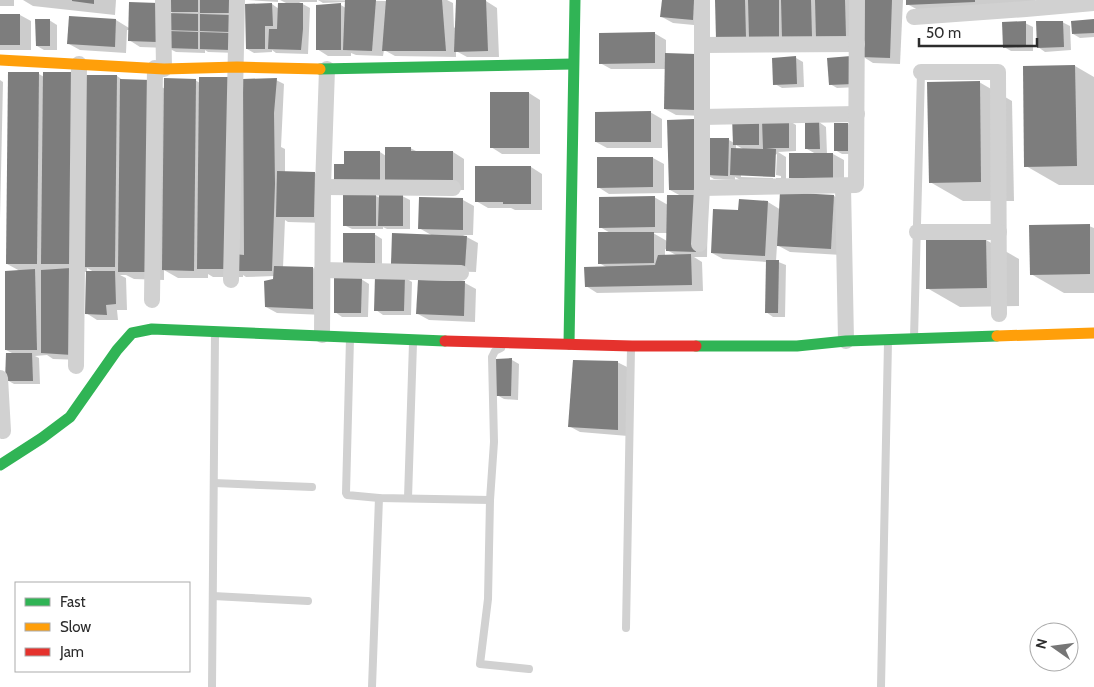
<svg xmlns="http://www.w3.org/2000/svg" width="1094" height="687" viewBox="0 0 1094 687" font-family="Cabin,sans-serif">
  <rect width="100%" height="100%" fill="#fff"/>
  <!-- shadow -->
  <g fill="#0003" fill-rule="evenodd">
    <rect x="0" y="0" width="14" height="6"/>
    <polygon points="23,0 116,0 115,15 33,6"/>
    <path d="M170,0H234L237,53L208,52L205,50V53L176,52L168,48L140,47L129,40V30H127L126,53L80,50L69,44L116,20L129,28L158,4ZM169,11L176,15H169Z"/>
    <polygon points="248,0 278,0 278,2"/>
    <polygon points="280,0 317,0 317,2 299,2 310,8 308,54 276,53 272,50 272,52 254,53 247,49 272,4 279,9 288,4"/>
    <polygon points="318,0 387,1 388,0 447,0 453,3 454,28 486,1 497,8 499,57 467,57 456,51 456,57 395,56 384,50 383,56 356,55 351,53 351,56 328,56 317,49 339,4 346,8 346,2 323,3"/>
    <polygon points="663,0 706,0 704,26 673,23 662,17"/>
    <polygon points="716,0 856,0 857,43 728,44"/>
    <polygon points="864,0 903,0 900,64 873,63 862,56"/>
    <polygon points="907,0 1035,0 1035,7 922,12 907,4"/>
    <polygon points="0,15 20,15 31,21 31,50 0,50"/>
    <polygon points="49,20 57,25 57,50 44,50 37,46"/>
    <polygon points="1094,20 1094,37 1080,38 1073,34"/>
    <polygon points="1062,22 1070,26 1071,50 1045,52 1038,47"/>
    <polygon points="1025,23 1033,27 1033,51 1011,51 1004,47"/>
    <polygon points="654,33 666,40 666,54 705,116 676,115 665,109 666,69 611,69 600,63"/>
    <polygon points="851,57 859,87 837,88 830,84"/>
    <polygon points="796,58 803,62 804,87 782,88 775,84"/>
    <polygon points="1075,66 1094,77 1094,185 1059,185 1026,166"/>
    <path d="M9,73L39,74L44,77L117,76L124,81H151L165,89L195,80L200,83L245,87L276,80L284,84L281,147L285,149V173H315L326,180L325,223L288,222L285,220L283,268H313L324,274V315L277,313L266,307L275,276L246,277L243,275V277H213L208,274V278H178L164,270V280L134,279L126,275H120L126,278L127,310H117L118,320H97L86,313L87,272H75L83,360L53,359L47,355L35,356L39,358L40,384H14L7,380L14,354L6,350L20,271L7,264ZM87,268L94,272H87Z"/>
    <polygon points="0,80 3,82 0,219"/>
    <polygon points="979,82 1012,101 1014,201 963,201 930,182"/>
    <polygon points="529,93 540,100 540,154 502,154 491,147"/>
    <polygon points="650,112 662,119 662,148 607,148 596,142"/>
    <path d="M734,117L788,120L796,125V151L778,152L786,157V182H776V178H781V176L776,175L777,154L741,174V177L773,178V182L742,181L735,177V180L714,179L705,174L708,203L707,257H694L702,262L703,291L597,293L586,286L608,268L599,263L612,234L600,227L654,197L668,205L681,196L670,190L729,140L734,143ZM736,145L743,149H736ZM653,233H667V241ZM665,249L676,255L665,256Z"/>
    <polygon points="819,122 826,127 827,154 833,154 844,160 844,184 801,184 790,178 816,154 807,149"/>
    <polygon points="848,124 855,128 855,154 842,154 835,150"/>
    <polygon points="410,148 418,152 453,152 464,159 464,190 423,190 393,188 345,165 345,153 380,152 386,156"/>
    <polygon points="653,158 664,164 664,193 609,194 598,187"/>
    <polygon points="531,167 542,174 542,210 515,210 511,208 488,208 476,201 476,168"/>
    <polygon points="376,196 380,198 402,196 410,200 410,229 387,229 383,227 383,229 352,229 344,225"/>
    <polygon points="834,196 845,202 842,255 790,252 777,245 776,261 786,265 785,317 773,317 766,312 767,262 723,259 712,253 739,212 768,202 781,210"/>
    <polygon points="463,200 474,206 473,235 463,235 478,243 476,272 404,270 433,236 419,228"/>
    <polygon points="1089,226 1094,228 1094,293 1064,293 1031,274"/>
    <polygon points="374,234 382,239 382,267 352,266"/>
    <polygon points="986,240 1019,259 1019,306 960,307 927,288"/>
    <polygon points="404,277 412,282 411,315 383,315 376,310"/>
    <polygon points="361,279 369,284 368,317 342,317 335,312"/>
    <polygon points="465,283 476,289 475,322 429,320 418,314"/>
    <polygon points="512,360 519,364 518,400 504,399 497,395"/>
    <polygon points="617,362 629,368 628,436 580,432 569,426"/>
  </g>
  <!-- building -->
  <g fill="#7d7d7d">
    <polygon points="72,0 94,0 94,4 72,1"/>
    <rect x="168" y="0" width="30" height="12"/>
    <polygon points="200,0 230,0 229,13 200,13"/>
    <polygon points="345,0 376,0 372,51 343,50"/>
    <polygon points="386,0 442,0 446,51 382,51"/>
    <polygon points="456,0 486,0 488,51 454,52"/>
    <polygon points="662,0 694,0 693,20 660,17"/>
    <polygon points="715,0 745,0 746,38 716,39"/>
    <polygon points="748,0 779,0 779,37 749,38"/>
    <polygon points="781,0 811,0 812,37 782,38"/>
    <polygon points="815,0 845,0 846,37 816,38"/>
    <polygon points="863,0 892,0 890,58 861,57"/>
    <polygon points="906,0 975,0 975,2 906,5"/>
    <polygon points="129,2 158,3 157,42 128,41"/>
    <polygon points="272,3 273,26 265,26 265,49 246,49 245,4"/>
    <polygon points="278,3 303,3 303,29 301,50 268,49 269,29 277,29"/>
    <polygon points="341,3 341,50 316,50 316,5"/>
    <polygon points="168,13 198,14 198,31 167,30"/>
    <rect x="0" y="14" width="20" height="31"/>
    <polygon points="200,14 230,15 229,32 200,31"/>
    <polygon points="69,16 116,19 115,47 67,44"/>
    <polygon points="35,19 50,19 50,46 36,46"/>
    <polygon points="1094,19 1094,33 1072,34 1071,21"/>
    <polygon points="1026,21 1026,47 1003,48 1002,22"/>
    <polygon points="1036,21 1063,21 1064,47 1037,48"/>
    <polygon points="168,31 198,32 198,49 167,48"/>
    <polygon points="200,32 230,33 230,50 200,49"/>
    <polygon points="655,32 655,63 599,64 599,33"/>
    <polygon points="665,53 696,54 694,110 664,109"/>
    <polygon points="796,56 797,84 773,85 772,58"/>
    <polygon points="851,56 853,84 829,85 827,58"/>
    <polygon points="1075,65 1077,166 1024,167 1023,66"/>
    <polygon points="8,72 39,72 37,264 6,264"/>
    <polygon points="43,72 75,72 72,264 41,264"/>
    <polygon points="85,75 117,75 115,267 83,267"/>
    <polygon points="199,77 230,77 228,269 197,269"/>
    <polygon points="164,78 196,79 194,271 162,270"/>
    <polygon points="277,78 274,113 275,184 272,271 234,271 234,254 244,255 243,79"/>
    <polygon points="120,79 151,80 149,272 118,272"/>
    <polygon points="980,81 981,182 929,183 927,82"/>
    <rect x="490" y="92" width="39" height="56"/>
    <polygon points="651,111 651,142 595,142 595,112"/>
    <polygon points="732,116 759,116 759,145 733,145"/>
    <polygon points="694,119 695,190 669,190 667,120"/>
    <polygon points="789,119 789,148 766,148 776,149 775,177 730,175 731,148 763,149 762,120"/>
    <polygon points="805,121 819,121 820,149 805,149"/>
    <rect x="834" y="123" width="14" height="28"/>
    <polygon points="707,138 729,138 728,176 706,175"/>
    <polygon points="385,147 411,147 411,151 453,151 453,184 385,184"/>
    <polygon points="344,151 380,151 380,184 334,184 334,164 344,164"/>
    <rect x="789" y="153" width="44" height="25"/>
    <polygon points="597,157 653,157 653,187 597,188"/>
    <polygon points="475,166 531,166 531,204 503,204 503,202 475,202"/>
    <polygon points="277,171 315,172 314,217 276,217"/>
    <polygon points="780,192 834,195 831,249 777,246"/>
    <rect x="343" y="194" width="33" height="32"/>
    <polygon points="379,194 403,194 403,226 378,226"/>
    <polygon points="667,195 697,195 696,252 666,251"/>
    <polygon points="655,196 655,227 599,228 599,197"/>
    <polygon points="419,197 463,198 463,230 418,229"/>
    <polygon points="739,199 768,201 765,256 711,253 713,209 738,210"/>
    <polygon points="1090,224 1090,274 1030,275 1029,225"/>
    <polygon points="598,232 654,232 654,263 598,264"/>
    <rect x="343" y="233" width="32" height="30"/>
    <polygon points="392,233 467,236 465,267 391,264"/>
    <polygon points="986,238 987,288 926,289 926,239"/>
    <polygon points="691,254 692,285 585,287 584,267 655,265 658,255"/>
    <polygon points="766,260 779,260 778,313 765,313"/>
    <polygon points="274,266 313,267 313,309 265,307 264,281 273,279"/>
    <polygon points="71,268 72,355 41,353 41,270"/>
    <polygon points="35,269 37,350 5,350 5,271"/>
    <polygon points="86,271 115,271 116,304 106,305 107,315 85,314"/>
    <polygon points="375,276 405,276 404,311 374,311"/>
    <polygon points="334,278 362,278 361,313 334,313"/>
    <polygon points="418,280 465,281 464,316 416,314"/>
    <polygon points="6,353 32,353 33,381 5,381"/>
    <polygon points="512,358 511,396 496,396 496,359"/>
    <polygon points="573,360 618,361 618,430 568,427"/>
  </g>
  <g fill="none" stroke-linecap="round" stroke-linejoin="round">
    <!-- lane -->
    <g stroke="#d1d1d1" stroke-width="8">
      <polyline points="350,338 346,493 347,495 379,498 490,500"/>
      <polyline points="914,338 921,72"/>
      <polyline points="501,348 495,351 492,357 494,442 490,500 488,599 480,664 529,669"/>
      <polyline points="214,483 312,487"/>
      <polyline points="408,498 413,343"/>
      <polyline points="213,596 308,601"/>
      <polyline points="626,628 631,348"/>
      <polyline points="212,687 215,334"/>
      <polyline points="372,687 379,498"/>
      <polyline points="881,687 888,342"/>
    </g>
    <!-- street -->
    <g stroke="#d1d1d1" stroke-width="16">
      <polyline points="163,0 164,69"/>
      <polyline points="914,17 1026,9 1094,3"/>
      <polyline points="703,45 857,44"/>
      <polyline points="921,72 998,72 999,314"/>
      <polyline points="702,117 857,114"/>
      <polyline points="843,186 846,341"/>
      <polyline points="323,187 453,188"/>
      <polyline points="702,188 856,185 857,0"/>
      <polyline points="917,232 999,232"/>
      <polyline points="699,244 702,188 702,0"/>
      <polyline points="322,270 461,273"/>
      <polyline points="231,280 237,0"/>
      <polyline points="152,300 155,68"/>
      <polyline points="322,335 323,187 327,69"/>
      <polyline points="76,366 79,64"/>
      <polyline points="0,378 3,431"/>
    </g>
    <!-- fast -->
    <g stroke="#30b455" stroke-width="11">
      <polyline points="320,69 573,64"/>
      <polyline points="569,344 575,0"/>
      <polyline points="696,346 797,346 846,341 997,336"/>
      <polyline points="0,465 42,438 70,417 117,350 132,333 152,329 445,341"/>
    </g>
    <!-- slow -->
    <g stroke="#ff9f0a" stroke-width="11">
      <polyline points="0,60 164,69 237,67 320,69"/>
      <polyline points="997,336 1094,333"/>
    </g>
    <!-- jam -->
    <polyline stroke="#e5322d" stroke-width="11" points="445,341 632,346 696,346"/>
  </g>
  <!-- legend -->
  <rect x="15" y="582" width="175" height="90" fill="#ffffff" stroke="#ababab"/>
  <rect x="25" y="598" width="25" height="8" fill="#30b455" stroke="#ababab"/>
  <text x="60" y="607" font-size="15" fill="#2c2c2c">Fast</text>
  <rect x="25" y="623" width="25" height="8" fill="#ff9f0a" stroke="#ababab"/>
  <text x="60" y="632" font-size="15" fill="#2c2c2c">Slow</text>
  <rect x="25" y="648" width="25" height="8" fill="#e5322d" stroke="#ababab"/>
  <text x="60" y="657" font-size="15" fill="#2c2c2c">Jam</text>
  <!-- north arrow -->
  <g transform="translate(1054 647) rotate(284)"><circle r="24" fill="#ffffff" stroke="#ababab"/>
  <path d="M0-4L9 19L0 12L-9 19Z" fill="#767676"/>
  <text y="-8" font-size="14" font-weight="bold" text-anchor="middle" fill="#2c2c2c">N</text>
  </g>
  <!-- scale -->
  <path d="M919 38v8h118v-8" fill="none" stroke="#2c2c2c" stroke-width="2.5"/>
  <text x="926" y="38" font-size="15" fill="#2c2c2c" stroke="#ffffff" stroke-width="4" paint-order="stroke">50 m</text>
</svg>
